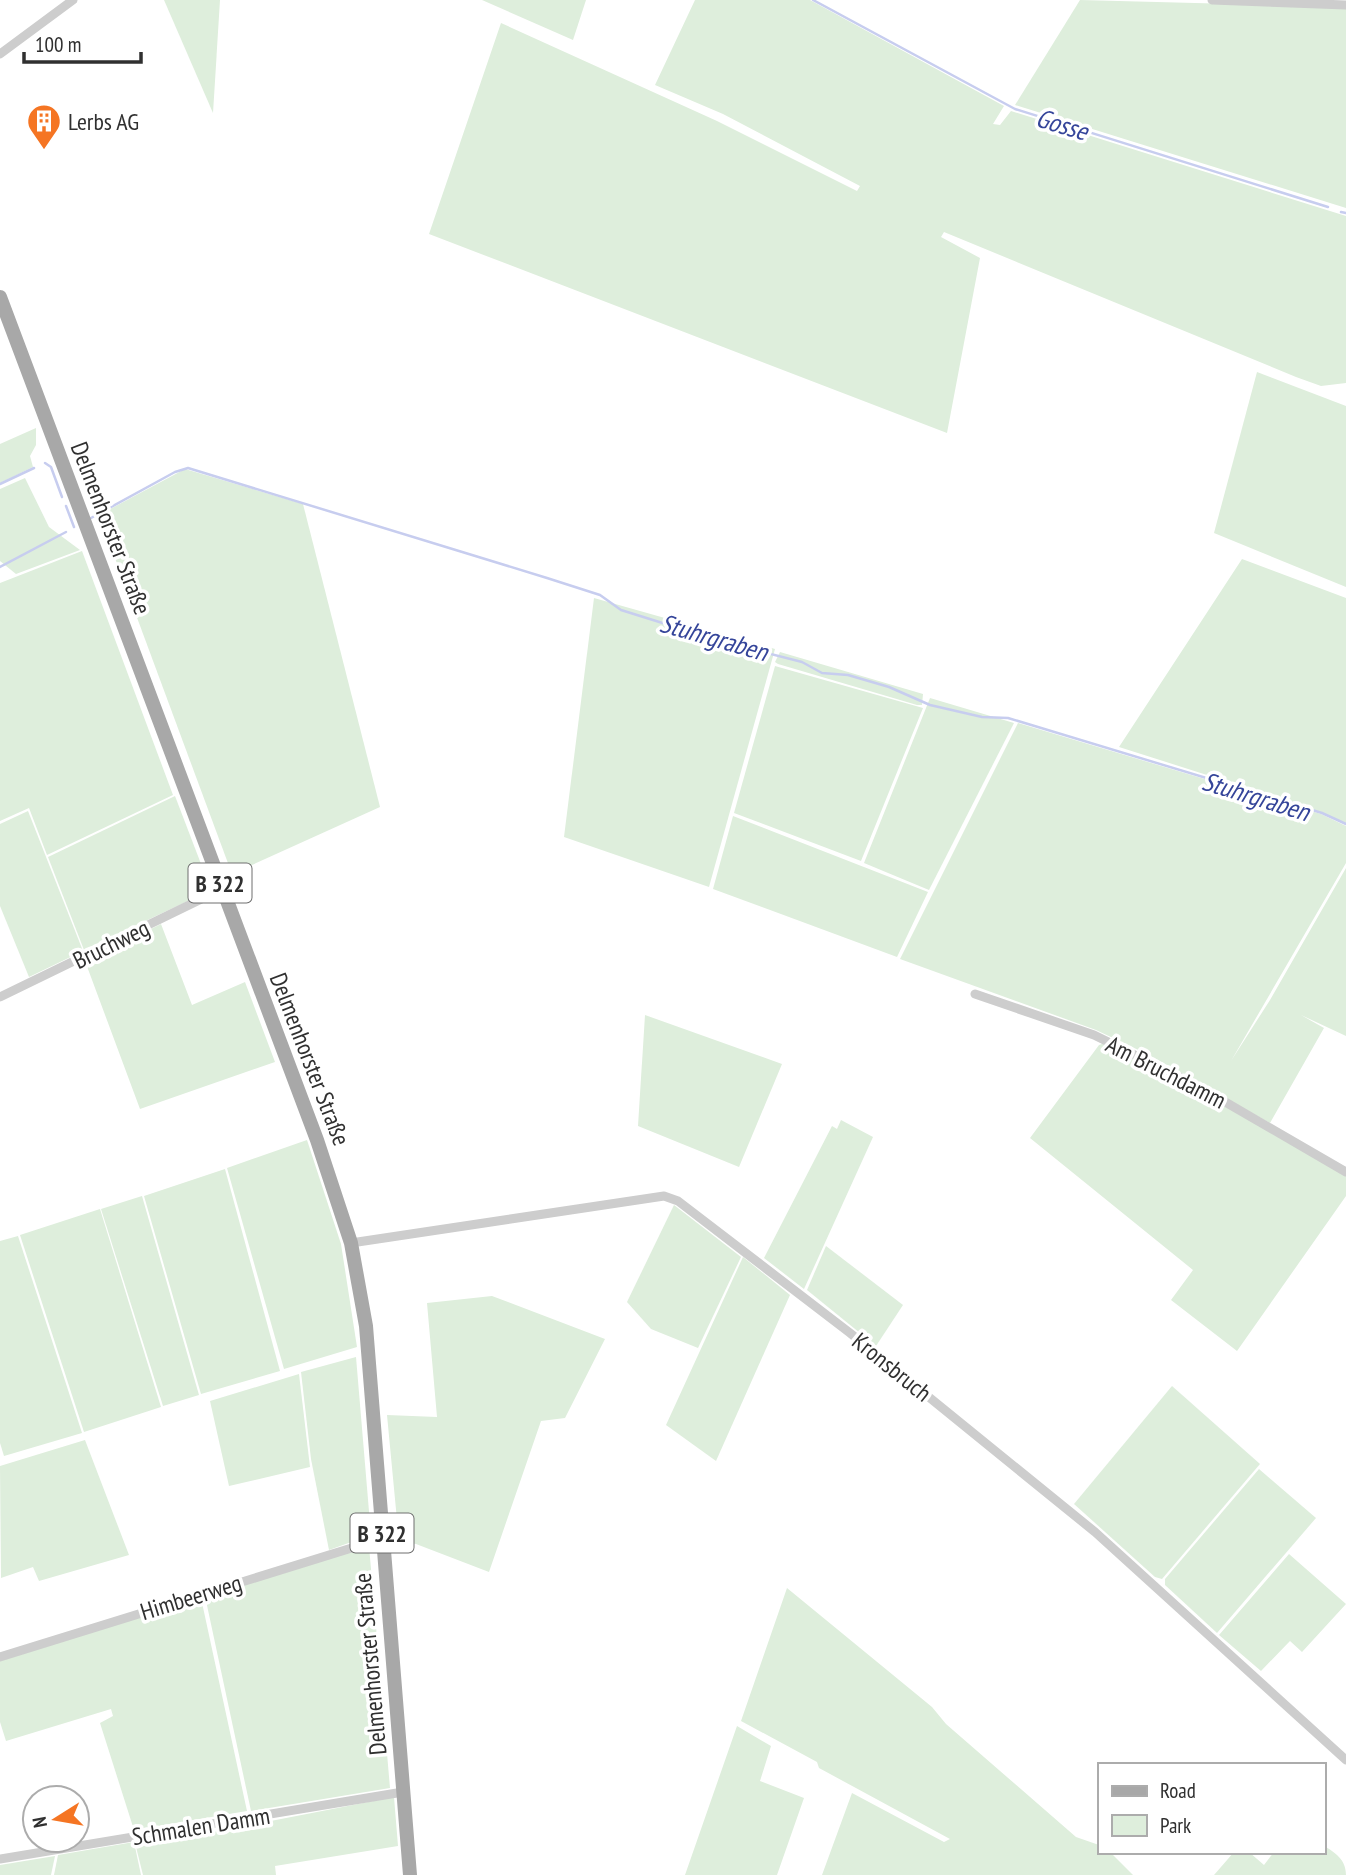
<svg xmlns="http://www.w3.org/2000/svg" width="1346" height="1875" viewBox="0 0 1346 1875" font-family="'PT Sans Narrow',sans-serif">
  <rect width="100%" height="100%" fill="#fff"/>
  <!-- green -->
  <g fill="#deeedc">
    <polygon points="164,0 220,0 213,113"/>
    <polygon points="482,0 586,0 573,40"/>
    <polygon points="695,0 810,0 1004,106 993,124 1000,125 1011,111 1346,216 1346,383 1321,386 1296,377 944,232 941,237 980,258 947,433 429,234 501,23 717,121 857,191 860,186 723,114 655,85"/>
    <polygon points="1080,0 1346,7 1346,208 1015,105"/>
    <polygon points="1257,372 1346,406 1346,587 1214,533"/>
    <polygon points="36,428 36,445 30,456 33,467 0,483 0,444"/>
    <polygon points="185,469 303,504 380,807 232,874 99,515"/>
    <polygon points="25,478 49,527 80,550 16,574 0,561 0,489"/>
    <polygon points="82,551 173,795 47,855 29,808 0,821 0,583"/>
    <polygon points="1242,559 1346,598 1346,823 1292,802 1119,747"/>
    <polygon points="594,598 775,649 709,887 564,837"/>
    <polygon points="780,652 923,694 922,705 917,705 778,664 775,662"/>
    <polygon points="775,666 923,708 861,861 734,813"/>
    <polygon points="930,698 1014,723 929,890 864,863"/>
    <polygon points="1018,723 1321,814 1346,826 1346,863 1231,1061 1270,1000 1346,868 1346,1036 1301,1015 1324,1028 1270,1123 1149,1055 1096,1030 900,959"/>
    <polygon points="175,796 211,890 84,950 48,857"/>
    <polygon points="28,811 83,951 29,977 0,906 0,824"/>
    <polygon points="733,816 928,892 897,957 713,889"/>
    <polygon points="161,924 192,1005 245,982 275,1062 140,1109 85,961"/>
    <polygon points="645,1015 782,1064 739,1167 638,1126"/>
    <polygon points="1105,1043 1212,1097 1346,1176 1346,1196 1237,1351 1171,1300 1193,1270 1030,1138 1099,1045"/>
    <polygon points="841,1120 873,1137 804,1289 764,1258 832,1126 837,1129"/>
    <polygon points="307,1140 341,1244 357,1347 284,1369 227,1168"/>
    <polygon points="225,1169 280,1371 201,1394 144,1196"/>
    <polygon points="142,1196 199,1395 163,1406 101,1209"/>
    <polygon points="674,1205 741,1257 698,1348 651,1329 627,1302"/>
    <polygon points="100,1209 161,1407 84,1432 20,1235"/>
    <polygon points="18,1236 82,1433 4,1456 0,1443 0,1241"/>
    <polygon points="826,1246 903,1305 876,1346 807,1290"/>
    <polygon points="743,1257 790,1295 716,1461 666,1425"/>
    <polygon points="492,1296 605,1339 565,1418 541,1421 489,1572 416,1544 399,1541 387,1415 437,1417 427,1303"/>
    <polygon points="356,1357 371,1535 329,1550 311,1459 301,1372"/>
    <polygon points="299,1374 310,1467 229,1486 210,1401"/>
    <polygon points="1172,1386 1260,1464 1162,1579 1155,1577 1074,1504"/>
    <polygon points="85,1440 129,1555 39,1581 33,1567 1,1578 0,1466"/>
    <polygon points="1259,1469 1316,1518 1217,1633 1165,1585 1165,1579"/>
    <polygon points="369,1546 390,1788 251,1811 205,1596"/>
    <polygon points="1289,1554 1346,1604 1302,1652 1290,1641 1261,1671 1219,1635"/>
    <polygon points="787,1588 932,1707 946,1724 1076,1837 1099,1845 1099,1852 1110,1852 1133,1875 822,1875 852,1793 944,1842 950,1839 819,1768 817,1762 741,1721"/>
    <polygon points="201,1598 247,1811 134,1830 100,1723 113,1716 111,1709 6,1741 0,1722 0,1661"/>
    <polygon points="737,1726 771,1746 760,1781 804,1798 777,1875 685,1875"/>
    <polygon points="394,1797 398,1846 275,1866 276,1875 143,1875 136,1847"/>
    <polygon points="134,1842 141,1875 54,1875 58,1855"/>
    <path d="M1323,1845C1335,1853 1346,1859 1346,1875H1214L1234,1852H1249L1264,1865L1274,1852H1323Z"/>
    <polygon points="55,1856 51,1875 0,1875 0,1865"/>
  </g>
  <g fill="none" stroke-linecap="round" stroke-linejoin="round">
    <!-- stream -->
    <g stroke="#c7cdef" stroke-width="2.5">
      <polyline points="813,0 1015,109 1328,207"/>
      <polyline points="1341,212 1346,213"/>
      <polyline points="45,463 51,467 62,497"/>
      <polyline points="0,484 34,468"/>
      <polyline points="66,506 74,527"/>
      <polyline points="91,518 175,472 188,468 547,578 600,595 621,610 720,641 802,662 822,673 848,675 889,687 930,705 982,717 1008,718 1322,813 1346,824"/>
      <polyline points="0,567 66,532"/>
    </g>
    <!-- minor -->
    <g stroke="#cdcdcd" stroke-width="9">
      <polyline points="1212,0 1346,5"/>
      <polyline points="0,54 73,0"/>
      <polyline points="975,994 1094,1035 1196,1085 1346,1172"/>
      <polyline points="0,997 222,889"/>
      <polyline points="351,1243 664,1196 678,1201 850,1333 1095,1532 1346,1760"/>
      <polyline points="0,1657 371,1542 383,1541"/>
      <polyline points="0,1859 403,1792"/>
    </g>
    <!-- primary -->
    <polyline stroke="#a8a8a8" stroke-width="14" points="0,297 317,1140 351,1243 366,1326 410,1875"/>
  </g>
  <!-- icons -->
  <defs>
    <g id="building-pin" transform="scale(1.75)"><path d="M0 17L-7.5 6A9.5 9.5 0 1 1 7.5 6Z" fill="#f57523" stroke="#fff"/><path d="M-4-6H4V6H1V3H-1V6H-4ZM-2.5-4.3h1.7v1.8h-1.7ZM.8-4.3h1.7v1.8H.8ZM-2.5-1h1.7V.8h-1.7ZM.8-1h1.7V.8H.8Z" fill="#fff"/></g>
  </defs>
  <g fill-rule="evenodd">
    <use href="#building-pin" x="44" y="121"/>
  </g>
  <g text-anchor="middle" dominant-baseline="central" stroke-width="7" stroke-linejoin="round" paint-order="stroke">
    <!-- shield labels -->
    <g fill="#fff" stroke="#6e6e6e" stroke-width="2">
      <rect x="188.5" y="863.5" width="63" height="39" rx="5"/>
      <rect x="350.5" y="1513.5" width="63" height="39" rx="5"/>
    </g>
    <g font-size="23" font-weight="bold" fill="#303030">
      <text x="220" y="883">B 322</text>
      <text x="382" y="1533">B 322</text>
    </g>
    <!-- poi labels -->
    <g font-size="24" fill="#303030" stroke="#fff" text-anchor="start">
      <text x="68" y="121">Lerbs AG</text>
    </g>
    <!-- street labels -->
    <g font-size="24" fill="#303030" stroke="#fff">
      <text transform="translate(111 528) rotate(69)">Delmenhorster Straße</text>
      <text transform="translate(111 944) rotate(-26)">Bruchweg</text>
      <text transform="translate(310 1059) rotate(69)">Delmenhorster Straße</text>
      <text transform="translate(1166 1072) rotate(27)">Am Bruchdamm</text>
      <text transform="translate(892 1367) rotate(39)">Kronsbruch</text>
      <text transform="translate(191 1597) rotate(-17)">Himbeerweg</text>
      <text transform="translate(370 1664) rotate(-95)">Delmenhorster Straße</text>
      <text transform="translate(201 1826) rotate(-9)">Schmalen Damm</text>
    </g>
    <!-- water labels -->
    <g font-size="26" font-style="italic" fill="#35459a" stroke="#fff">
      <text transform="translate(1062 124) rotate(17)">Gosse</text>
      <text transform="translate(714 637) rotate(16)">Stuhrgraben</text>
      <text transform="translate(1256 796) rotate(17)">Stuhrgraben</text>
    </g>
  </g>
  <!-- legend -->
  <rect x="1098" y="1763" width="228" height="91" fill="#ffffff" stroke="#acacac" stroke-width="2"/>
  <rect x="1112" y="1786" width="35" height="10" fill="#a8a8a8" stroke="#acacac" stroke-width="2"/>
  <text x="1160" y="1798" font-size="21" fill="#303030">Road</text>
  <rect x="1112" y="1815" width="35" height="21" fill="#deeedc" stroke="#acacac" stroke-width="2"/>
  <text x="1160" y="1833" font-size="21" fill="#303030">Park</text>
  <!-- north arrow -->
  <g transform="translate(56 1819) rotate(259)"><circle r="33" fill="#ffffff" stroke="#acacac" stroke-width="2"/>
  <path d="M0-5L12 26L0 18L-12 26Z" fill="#f57523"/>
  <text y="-10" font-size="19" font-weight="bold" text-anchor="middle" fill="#303030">N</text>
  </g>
  <!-- scale -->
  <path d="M24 52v10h117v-10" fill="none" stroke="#303030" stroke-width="3.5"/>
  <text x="35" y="52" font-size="21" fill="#303030" stroke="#ffffff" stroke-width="5" paint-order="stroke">100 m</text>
</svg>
